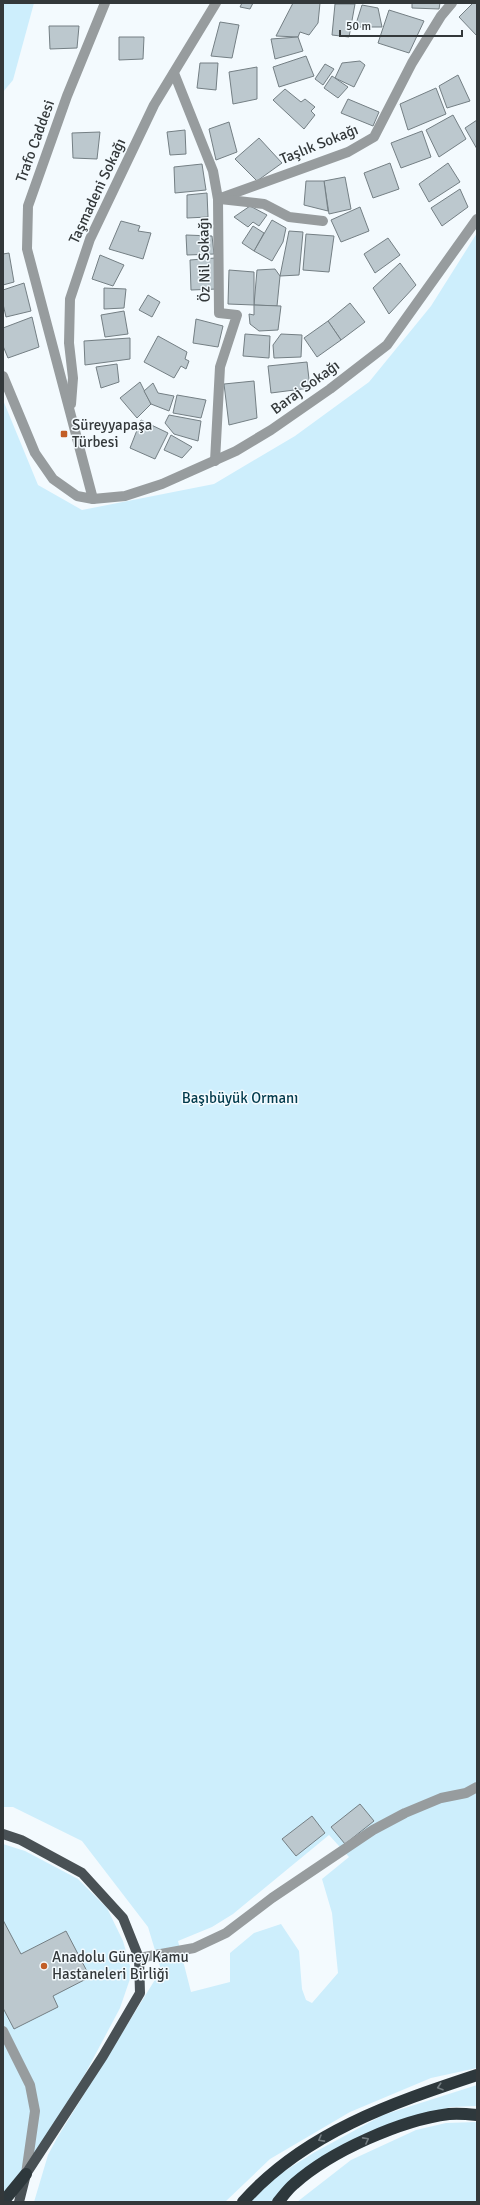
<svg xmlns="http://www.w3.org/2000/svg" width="480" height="2205" viewBox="0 0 480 2205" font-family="Signika,sans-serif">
  <rect width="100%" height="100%" fill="#f3fafe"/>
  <!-- green -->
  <g fill="#cdeefc" fill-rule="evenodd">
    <polygon points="3,3 34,3 13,80 3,92"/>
    <path d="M477,233V2068L431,2078L350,2112L270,2159L225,2202H34L48,2155L57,2138L161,1970L148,1927L82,1841L13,1807H3V400L38,485L82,510L214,484L295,436L369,382L431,306ZM329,1835L349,1857L322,1879L332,1913L338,1973L312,2003L306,2000L302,1989L299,1951L281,1924L254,1933L230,1953V1982L191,1992L178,1941L212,1927L233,1914Z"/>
    <polygon points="3,1844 25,1851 78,1879 107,1908 123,1941 132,1973 120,2008 85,2074 21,2175 3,2193"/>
    <polygon points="477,2085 477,2106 451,2107 397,2121 285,2187 271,2202 250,2202 278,2175 315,2152 383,2115"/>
    <polygon points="477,2122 477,2202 297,2202 351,2160 416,2130 446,2123"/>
  </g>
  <!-- building -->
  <g fill="#bcc8ce" stroke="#747f84">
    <polygon points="242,3 253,3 250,9 240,7"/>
    <polygon points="293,3 320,3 318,23 309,35 300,32 298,37 276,36"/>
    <polygon points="412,3 440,3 439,9 412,8"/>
    <polygon points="473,3 477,3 477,36 459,17"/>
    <polygon points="335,4 355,4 349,37 332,35"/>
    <polygon points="362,5 378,8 382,27 355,27"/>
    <polygon points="389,10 424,21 409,53 378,43"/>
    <polygon points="220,22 239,25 232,58 211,56"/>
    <polygon points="49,26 79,26 77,48 50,49"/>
    <polygon points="119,37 144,37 143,59 119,60"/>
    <polygon points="298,37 303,51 275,59 271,39"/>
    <polygon points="306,56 314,76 279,87 273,67"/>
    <polygon points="360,61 365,65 354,87 335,78 342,63"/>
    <polygon points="200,63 218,63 216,90 197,88"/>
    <polygon points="325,64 334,69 323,85 315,79"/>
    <polygon points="257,67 257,99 233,104 229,72"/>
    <polygon points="458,75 470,101 447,108 439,86"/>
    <polygon points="332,76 348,87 338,98 324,88"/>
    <polygon points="436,88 446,114 408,130 400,104"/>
    <polygon points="285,89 301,102 305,99 315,107 311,111 315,115 304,129 273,100"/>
    <polygon points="348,99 379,112 373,126 341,113"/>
    <polygon points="453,115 466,139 439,157 426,130"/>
    <polygon points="477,120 477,149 465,128"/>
    <polygon points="229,122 237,152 216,160 209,129"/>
    <polygon points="185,130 186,154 170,155 167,132"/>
    <polygon points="422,131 431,157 401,168 391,143"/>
    <polygon points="100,132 97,159 73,158 72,133"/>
    <polygon points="259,138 282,163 257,181 235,159"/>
    <polygon points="390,163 399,189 373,198 364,173"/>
    <polygon points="448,163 460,182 429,202 419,184"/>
    <polygon points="202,164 206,190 175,193 174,167"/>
    <polygon points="345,177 351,209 329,214 324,181"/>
    <polygon points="306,181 324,181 328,211 304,205"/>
    <polygon points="460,189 468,207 442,226 431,208"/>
    <polygon points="207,193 208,217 187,218 187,195"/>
    <polygon points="250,206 267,215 259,226 253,222 248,227 234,217"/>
    <polygon points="360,207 369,231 341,242 331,220"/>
    <polygon points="272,220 286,228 283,242 272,261 254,251"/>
    <polygon points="121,221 140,226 138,231 151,233 143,259 109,249"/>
    <polygon points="253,226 264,233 254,251 242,243"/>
    <polygon points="289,231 303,232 299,275 280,276"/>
    <polygon points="306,234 334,236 329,272 303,270"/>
    <polygon points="186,235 212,236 214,254 187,255"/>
    <polygon points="388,238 400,255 375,273 364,254"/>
    <polygon points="9,253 14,282 3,285 3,254"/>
    <polygon points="100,255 124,265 113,286 92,279"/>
    <polygon points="215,258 217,289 191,290 190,260"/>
    <polygon points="400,263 416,285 389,314 373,288"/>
    <polygon points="275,269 280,276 277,306 254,305 257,270"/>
    <polygon points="229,270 254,272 254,305 228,304"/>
    <polygon points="24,283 31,311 6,317 3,304 3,290"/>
    <polygon points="104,288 126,289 124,308 104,309"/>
    <polygon points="148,295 160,302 152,317 139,310"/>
    <polygon points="350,303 365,322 341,340 328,321"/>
    <polygon points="254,305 281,306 278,330 259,331 250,324 249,314 254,315"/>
    <polygon points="124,311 128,334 105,337 101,315"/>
    <polygon points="32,317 39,347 8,358 3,346 3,328"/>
    <polygon points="196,319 223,326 218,347 193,343"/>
    <polygon points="328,321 341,340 317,357 304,338"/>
    <polygon points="245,334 270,336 269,358 243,356"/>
    <polygon points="281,334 302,335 301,357 274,358 273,345"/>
    <polygon points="158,336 187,352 185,359 189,361 186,369 181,366 174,378 144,362"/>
    <polygon points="130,338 130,359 85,365 84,341"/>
    <polygon points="307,362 310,388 271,393 268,366"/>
    <polygon points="117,364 119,382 101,388 96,367"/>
    <polygon points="254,381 257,418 229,425 224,384"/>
    <polygon points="140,382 151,404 137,418 120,398"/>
    <polygon points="153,383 158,393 174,396 169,411 151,404 144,391"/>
    <polygon points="177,395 206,400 201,418 173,413"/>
    <polygon points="169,415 201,421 198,441 174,434 165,423"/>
    <polygon points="141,420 168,433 155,459 130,448"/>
    <polygon points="171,435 192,447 182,458 164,450"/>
    <polygon points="360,1804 374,1821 345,1844 331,1827"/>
    <polygon points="312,1816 325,1833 296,1856 282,1839"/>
    <polygon points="3,1920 21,1954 66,1931 90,1977 53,1996 58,2007 14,2029 3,2008"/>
  </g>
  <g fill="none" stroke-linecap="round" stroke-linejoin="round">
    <!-- minor -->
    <g stroke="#979c9e" stroke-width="10">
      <polyline points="174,73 213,171 218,199 219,313 237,315 220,367 215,461"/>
      <polyline points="218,199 348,152 374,137 412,63 441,16 452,3"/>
      <polyline points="220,199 264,204 289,217 323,221"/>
      <polyline points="3,376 35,453 53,479 77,496 93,499 125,496 162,484 236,451 271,430 330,389 387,345 477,219"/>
      <polyline points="71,404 73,378 69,343 70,299 90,239 154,105 216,3"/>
      <polyline points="93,499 27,249 28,206 67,96 105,3"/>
      <polyline points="139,1958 194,1948 226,1933 272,1898 373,1830 405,1813 441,1798 466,1793 477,1787"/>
      <polyline points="3,2031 30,2085 35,2111 26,2174"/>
    </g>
    <!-- major -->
    <g stroke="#495155" stroke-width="10">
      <polyline points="3,1834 21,1840 82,1873 123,1918 139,1958 140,1993 103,2056 22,2180"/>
      <polyline points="19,2202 26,2174"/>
    </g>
    <!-- highway -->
    <g stroke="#2e383c" stroke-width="12">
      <polyline points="3,2202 26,2174"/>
      <path d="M243,2202C304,2133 392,2103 477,2075"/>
      <path d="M278,2202C283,2196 288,2189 294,2184C331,2151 401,2120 449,2114C458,2113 468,2114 477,2115"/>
    </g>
  </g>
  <!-- one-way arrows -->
  <defs><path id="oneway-chevron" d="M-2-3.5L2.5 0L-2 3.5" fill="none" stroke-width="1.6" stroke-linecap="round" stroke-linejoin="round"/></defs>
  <g stroke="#737c80">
    <use href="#oneway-chevron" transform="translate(440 2087) rotate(162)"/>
    <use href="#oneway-chevron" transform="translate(321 2139) rotate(151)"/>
    <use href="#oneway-chevron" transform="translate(366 2140) rotate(-28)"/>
  </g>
  <!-- markers -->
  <g fill="#c25e27" stroke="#f3fafe" stroke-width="1.5">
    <rect x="60" y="430" width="8" height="8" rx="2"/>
    <circle cx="44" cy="1966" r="4"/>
  </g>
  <g text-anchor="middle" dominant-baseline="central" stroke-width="3" stroke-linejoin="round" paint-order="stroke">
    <!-- street labels -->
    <g font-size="15" fill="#33383a" stroke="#f3fafe">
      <text transform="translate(35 141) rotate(-70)">Trafo Caddesi</text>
      <text transform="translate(319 144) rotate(-22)">Taşlık Sokağı</text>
      <text transform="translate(97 191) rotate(-65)">Taşmadeni Sokağı</text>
      <text transform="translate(204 260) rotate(-91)">Öz Nil Sokağı</text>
      <text transform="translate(305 387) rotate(-36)">Baraj Sokağı</text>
    </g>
    <!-- poi labels -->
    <g font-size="15" fill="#33383a" stroke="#f3fafe" text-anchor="start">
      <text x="72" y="425">Süreyyapaşa<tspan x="72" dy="17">Türbesi</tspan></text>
      <text x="52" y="1957">Anadolu Güney Kamu<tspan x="52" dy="17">Hastaneleri Birliği</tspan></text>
    </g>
    <!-- park labels -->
    <g font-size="15" fill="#013a4c" stroke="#f3fafe">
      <text x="240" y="1098">Başıbüyük Ormanı</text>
    </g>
  </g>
  <!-- border -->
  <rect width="480" height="2205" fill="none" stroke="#33383a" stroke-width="8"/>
  <!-- scale -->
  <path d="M340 30v6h122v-6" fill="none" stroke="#33383a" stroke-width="2"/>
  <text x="346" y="30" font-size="12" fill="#33383a" stroke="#f3fafe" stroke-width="3" paint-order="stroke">50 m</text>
</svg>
